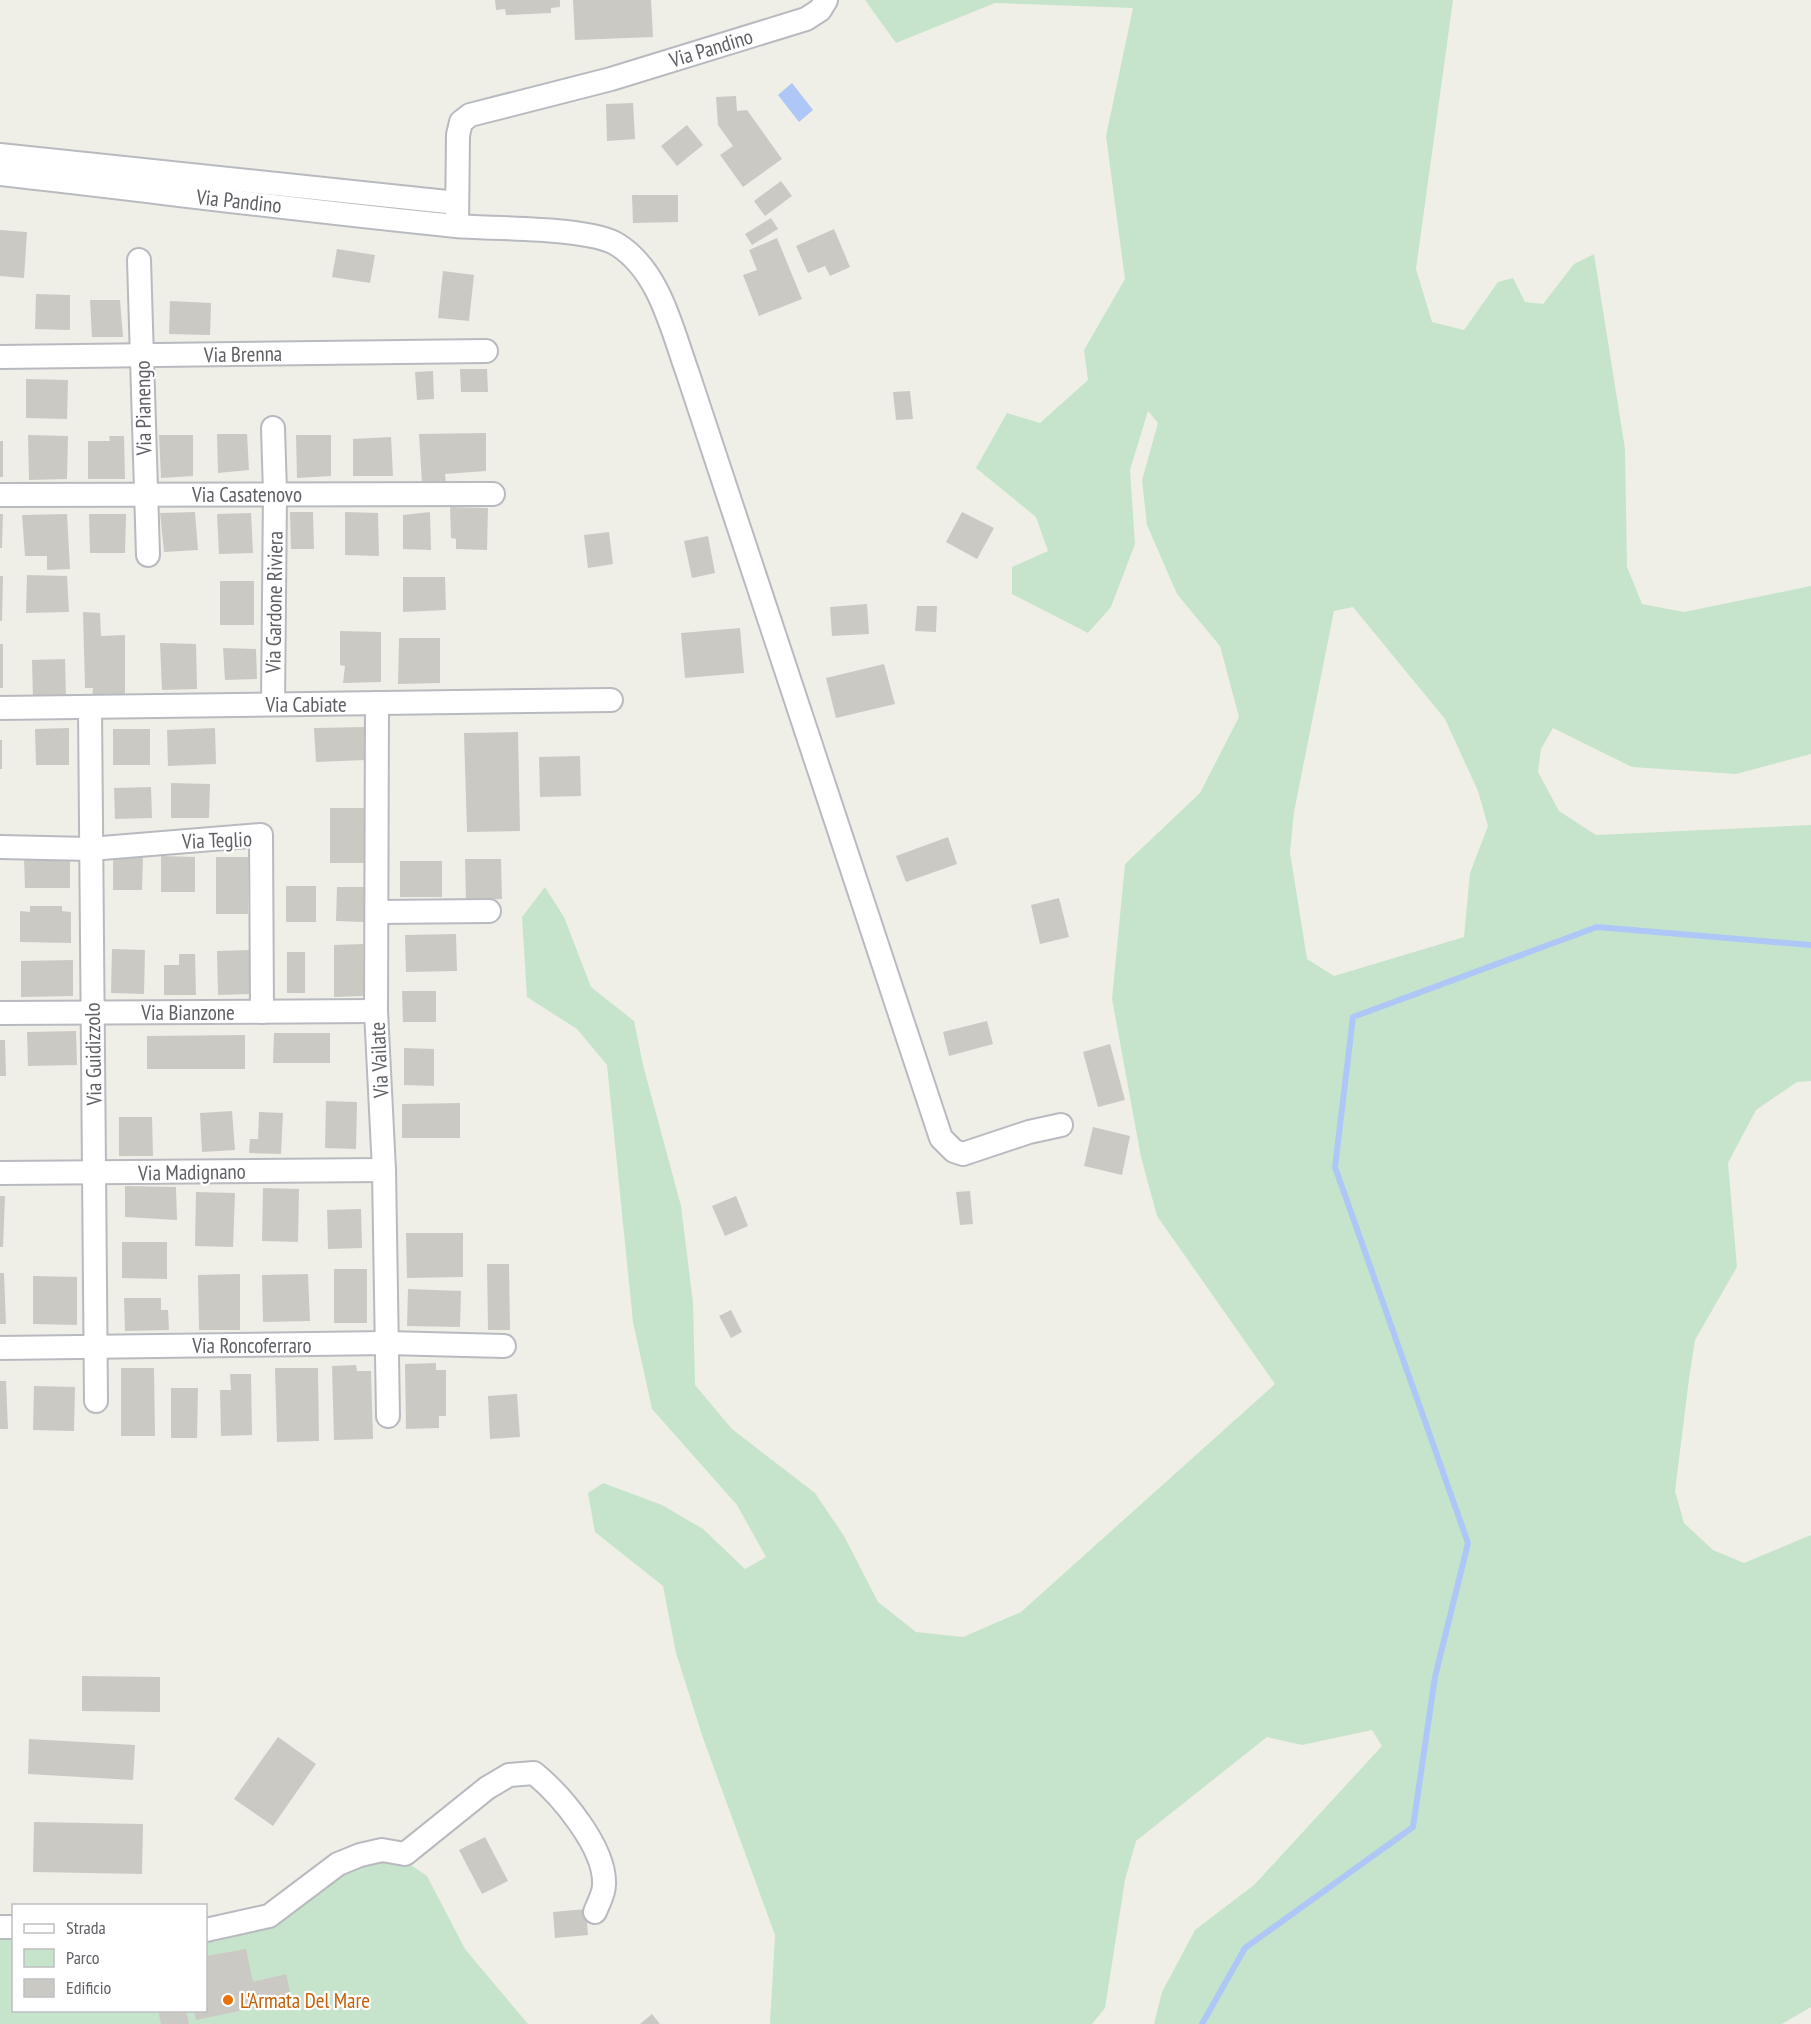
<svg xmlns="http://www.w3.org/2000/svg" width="1811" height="2024" viewBox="0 0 1811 2024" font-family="'PT Sans Narrow',sans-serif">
  <rect width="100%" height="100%" fill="#efefe7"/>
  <!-- green -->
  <g fill="#c6e4cc" fill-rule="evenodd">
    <path d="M865,0H1453L1416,269L1432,322L1464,330L1498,282L1513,278L1525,302L1543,304L1574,264L1594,254L1625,449L1627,567L1642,604L1684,612L1811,586V754L1736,774L1632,767L1553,728L1541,749L1538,772L1559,811L1596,835L1811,825V1081L1797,1082L1756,1110L1728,1163L1737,1267L1695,1340L1689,1379L1675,1491L1684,1523L1713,1550L1744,1563L1811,1535V2007L1782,2024H1154L1162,1992L1195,1930L1254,1885L1382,1746L1372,1730L1302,1745L1267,1737L1136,1841L1125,1880L1105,2008L1092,2024H770L775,1935L703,1738L676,1653L663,1586L595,1532L588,1493L603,1483L662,1505L703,1529L745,1569L766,1557L737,1505L652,1409L633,1322L607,1065L577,1029L527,997L522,917L545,887L564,917L591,987L634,1021L643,1065L681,1206L693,1303L695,1385L732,1429L815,1493L844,1536L878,1602L916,1632L963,1637L1021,1612L1275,1384L1157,1216L1141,1157L1112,999L1125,864L1200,793L1239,717L1220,646L1177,594L1147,525L1142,480L1158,423L1148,411L1130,470L1135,544L1111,607L1088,633L1012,594V567L1048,551L1036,517L976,468L1007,413L1040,423L1088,380L1084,350L1125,279L1106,136L1133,8L995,3L896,43ZM1353,607L1445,719L1478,791L1488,826L1470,873L1464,937L1334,976L1307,959L1290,852L1294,812L1334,611Z"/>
    <polygon points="380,1857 408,1863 427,1876 465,1949 528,2024 0,2024 0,1939 13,1939 14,2010 206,2010 206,1940 245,1934 276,1918 337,1873"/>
  </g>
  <!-- water -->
  <polygon fill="#aec7f7" points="792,83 813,110 799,122 778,95"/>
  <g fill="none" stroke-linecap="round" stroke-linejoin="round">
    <!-- stream -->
    <polyline stroke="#aec7f7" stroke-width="6" points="1202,2024 1245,1948 1413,1827 1435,1677 1468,1543 1335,1167 1353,1017 1597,927 1811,945"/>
  </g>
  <!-- building -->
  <g fill="#cbc9c3">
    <polygon points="495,0 560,0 560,7 551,8 551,13 506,15 505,9 496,10"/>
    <polygon points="573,0 651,0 653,37 575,40"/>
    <polygon points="736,96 737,111 747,110 782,159 743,187 720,155 733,146 718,125 716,97"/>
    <polygon points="633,103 635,139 607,141 606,104"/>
    <polygon points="687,125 703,145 677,166 661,146"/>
    <polygon points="781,181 792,196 765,216 754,201"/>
    <polygon points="632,195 678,195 678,222 633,223"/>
    <polygon points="771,218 778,229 752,245 745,234"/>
    <polygon points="834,229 850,267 830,276 825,266 808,273 796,246"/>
    <polygon points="0,230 27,232 24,278 0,276"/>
    <polygon points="777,238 802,299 759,316 743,275 757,270 749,250"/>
    <polygon points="337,249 375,255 370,283 332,277"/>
    <polygon points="443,271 474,275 469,321 438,318"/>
    <polygon points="36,294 70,295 70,330 35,329"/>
    <polygon points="90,300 120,300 123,337 92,337"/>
    <polygon points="170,301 211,303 210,335 169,334"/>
    <polygon points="460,369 487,369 488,392 461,392"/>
    <polygon points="433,371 434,399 417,400 415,372"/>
    <polygon points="26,379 68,380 67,419 26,418"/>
    <polygon points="910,391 913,419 896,420 893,392"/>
    <polygon points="486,433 486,471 445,474 446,483 422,483 419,434"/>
    <polygon points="217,434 247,434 249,470 218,473"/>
    <polygon points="28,435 68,436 67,479 29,480"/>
    <polygon points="159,435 193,435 193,476 161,478"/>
    <polygon points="296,435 331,435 331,476 297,478"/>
    <polygon points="109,436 124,436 125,479 88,479 88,441 110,441"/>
    <polygon points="391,437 393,476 353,476 353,439"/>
    <rect x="0" y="441" width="3" height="36"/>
    <polygon points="450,507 488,508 487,550 456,549 456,539 451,538"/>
    <polygon points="195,512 198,550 164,552 160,513"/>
    <polygon points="290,512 313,512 314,549 291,549"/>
    <polygon points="345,512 378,513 379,556 345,555"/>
    <polygon points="430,512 431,550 403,549 403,515"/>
    <polygon points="962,512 994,528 977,559 946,542"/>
    <polygon points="251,513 253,553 219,554 217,514"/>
    <polygon points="0,514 3,514 2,548 0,548"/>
    <polygon points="67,514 70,569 47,570 47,556 25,556 22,515"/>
    <polygon points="89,514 126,514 125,553 90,553"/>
    <polygon points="609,532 613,564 588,568 584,535"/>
    <polygon points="708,536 715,573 692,578 684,541"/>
    <polygon points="27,575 67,576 69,612 26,613"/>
    <polygon points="0,576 3,576 2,621 0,621"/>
    <polygon points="403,577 445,577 446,610 403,612"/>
    <rect x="220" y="581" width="34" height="44"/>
    <polygon points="867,604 869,634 832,636 830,607"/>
    <polygon points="917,606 937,606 936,632 915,631"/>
    <polygon points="83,612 100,613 101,636 125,635 125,699 92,699 93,688 85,688"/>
    <polygon points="740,628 744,673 685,678 681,633"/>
    <polygon points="340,631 381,632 381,682 343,683 345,666 340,665"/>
    <polygon points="399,638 440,638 440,683 398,684"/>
    <polygon points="160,643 196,644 197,689 162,690"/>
    <rect x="0" y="644" width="3" height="44"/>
    <polygon points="223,648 256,649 257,679 225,680"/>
    <polygon points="65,659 66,699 33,700 32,660"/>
    <polygon points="884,664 895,704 836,718 826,678"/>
    <polygon points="365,727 366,760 316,762 314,728"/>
    <polygon points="69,728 69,765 36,765 35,729"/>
    <polygon points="215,728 216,764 168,766 167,730"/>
    <rect x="113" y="729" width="37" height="36"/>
    <polygon points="518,732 520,831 467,832 464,733"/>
    <rect x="0" y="740" width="2" height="29"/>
    <polygon points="580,756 581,796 540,797 539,757"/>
    <polygon points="171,783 210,784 209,818 171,818"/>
    <polygon points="151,787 152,818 115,819 114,788"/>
    <rect x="330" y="808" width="34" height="55"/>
    <polygon points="948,837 957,864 906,882 896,856"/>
    <polygon points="161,856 195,857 195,892 161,892"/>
    <polygon points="70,857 70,888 25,888 24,858"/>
    <polygon points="113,857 143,857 142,890 113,890"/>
    <rect x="216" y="857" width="32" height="57"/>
    <polygon points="465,859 501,859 502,899 466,900"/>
    <rect x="400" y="861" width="42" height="36"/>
    <rect x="286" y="886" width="30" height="36"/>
    <polygon points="337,887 365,887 364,922 336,921"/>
    <polygon points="1059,898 1069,937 1040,944 1031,905"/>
    <polygon points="30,906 62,906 62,911 71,912 71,943 20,942 20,911 30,912"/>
    <polygon points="456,934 457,971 406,972 405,935"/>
    <polygon points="363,944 363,996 334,997 334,945"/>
    <polygon points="112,949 145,950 144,994 111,993"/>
    <polygon points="249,950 249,994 218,995 217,951"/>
    <rect x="287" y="952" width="18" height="41"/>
    <polygon points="179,954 195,954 196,995 164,995 164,965 179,965"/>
    <polygon points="73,960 73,996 21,997 21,961"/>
    <polygon points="402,991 436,991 436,1022 403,1022"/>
    <polygon points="987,1021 993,1044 949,1056 943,1032"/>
    <polygon points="76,1031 77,1065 28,1066 27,1032"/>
    <polygon points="274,1033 330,1033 330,1063 273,1063"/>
    <polygon points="245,1035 245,1069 147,1069 147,1036"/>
    <polygon points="0,1040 5,1040 6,1076 0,1076"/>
    <polygon points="1110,1044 1125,1100 1098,1107 1083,1052"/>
    <polygon points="404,1048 434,1049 434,1086 404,1085"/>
    <polygon points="326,1101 357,1102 356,1149 325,1148"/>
    <polygon points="460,1103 460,1138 402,1138 402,1104"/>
    <polygon points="232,1111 235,1150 202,1152 200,1113"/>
    <polygon points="259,1112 283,1113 281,1154 249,1153 250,1139 258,1139"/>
    <polygon points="119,1117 152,1117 153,1156 119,1156"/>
    <polygon points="1093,1127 1130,1136 1122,1175 1084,1166"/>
    <polygon points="125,1186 176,1187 177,1220 125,1217"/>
    <polygon points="263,1188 299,1189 298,1242 262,1241"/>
    <polygon points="970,1191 973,1224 960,1225 956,1192"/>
    <polygon points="196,1192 235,1193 233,1247 195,1246"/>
    <polygon points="0,1196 5,1196 3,1247 0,1247"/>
    <polygon points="736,1196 748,1226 725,1236 712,1206"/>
    <polygon points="361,1209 362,1248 328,1249 327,1210"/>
    <polygon points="406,1233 463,1233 463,1277 407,1278"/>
    <polygon points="122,1242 167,1242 167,1279 122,1278"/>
    <polygon points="487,1264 509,1264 510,1330 488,1330"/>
    <rect x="334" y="1269" width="33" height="54"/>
    <polygon points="0,1273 4,1273 6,1324 0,1324"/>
    <polygon points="240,1274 240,1330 199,1330 198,1275"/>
    <polygon points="308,1274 310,1321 263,1322 262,1275"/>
    <polygon points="33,1276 77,1277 77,1325 33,1324"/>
    <polygon points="408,1289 461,1291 460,1327 407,1326"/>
    <polygon points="124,1298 161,1298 161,1310 168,1310 169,1330 125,1331"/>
    <polygon points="731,1310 742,1332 731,1338 719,1316"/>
    <polygon points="436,1363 436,1370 446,1370 446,1416 439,1416 439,1428 406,1429 405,1364"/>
    <polygon points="356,1365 357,1371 371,1371 373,1439 334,1440 332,1366"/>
    <polygon points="121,1368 154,1368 155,1436 121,1436"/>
    <polygon points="275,1368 318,1368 319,1441 277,1442"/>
    <polygon points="230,1374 251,1374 252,1435 221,1436 220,1390 231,1390"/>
    <polygon points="0,1381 6,1381 8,1429 0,1429"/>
    <polygon points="34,1386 75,1387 74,1431 33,1430"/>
    <polygon points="171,1388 198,1388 197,1438 171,1438"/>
    <polygon points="517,1394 520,1437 490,1439 488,1396"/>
    <polygon points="82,1676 160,1677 160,1712 82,1711"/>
    <polygon points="278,1737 316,1764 273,1826 234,1799"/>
    <polygon points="29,1739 135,1745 133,1780 28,1774"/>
    <polygon points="34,1822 143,1824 142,1874 33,1872"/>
    <polygon points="485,1837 508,1881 482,1894 459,1850"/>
    <polygon points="586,1909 588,1935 555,1938 553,1912"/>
    <polygon points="246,1949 253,1982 286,1974 292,2000 196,2020 194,2010 206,2010 206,1956"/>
    <polygon points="158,2010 186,2010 189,2024 161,2024"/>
    <polygon points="652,2014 660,2024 640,2024"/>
  </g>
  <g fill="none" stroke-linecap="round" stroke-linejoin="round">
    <!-- minor casing -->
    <g stroke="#b9babf" stroke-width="26">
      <g id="minor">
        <polyline points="0,155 457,203"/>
        <path d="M0,174C152,191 304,211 456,226C493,229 591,227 618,245C660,272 672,330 688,374L941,1138L954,1151L963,1154L1029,1132L1061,1125"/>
        <polyline points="457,226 458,135 461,122 470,115 611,79 806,19 820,10 826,0"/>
        <polyline points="139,260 148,555"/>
        <polyline points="0,357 486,351"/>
        <polyline points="0,495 493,494"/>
        <polyline points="377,703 376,1011 384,1170 388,1416"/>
        <polyline points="273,704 275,493 273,428"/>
        <polyline points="90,707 96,1401"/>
        <polyline points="0,708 611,700"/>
        <polyline points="0,847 90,849 261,835 262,1012"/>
        <polyline points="377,912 489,911"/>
        <polyline points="0,1013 376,1011"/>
        <polyline points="0,1173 384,1170"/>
        <polyline points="0,1348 387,1343 504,1346"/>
        <polyline points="0,1927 14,1927"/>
        <path d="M206,1930L269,1916L338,1864L360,1855L382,1850L405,1854L487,1788L509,1775L534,1773C561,1795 606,1848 604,1885C604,1894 598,1904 595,1912"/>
      </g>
    </g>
    <!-- minor -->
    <use href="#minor" stroke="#fff" stroke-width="22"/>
  </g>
  <!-- markers -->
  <circle fill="#e8710a" stroke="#fff" stroke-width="2" cx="228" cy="2000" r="6"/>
  <g text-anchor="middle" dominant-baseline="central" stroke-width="4.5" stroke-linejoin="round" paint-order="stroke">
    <!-- street labels -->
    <g font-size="21" fill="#5e6065" stroke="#fff">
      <text transform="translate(711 48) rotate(-17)">Via Pandino</text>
      <text transform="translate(239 201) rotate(6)">Via Pandino</text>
      <text transform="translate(243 354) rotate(-1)">Via Brenna</text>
      <text transform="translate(143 408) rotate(-91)">Via Pianengo</text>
      <text x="247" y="494">Via Casatenovo</text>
      <text transform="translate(274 602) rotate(-89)">Via Gardone Riviera</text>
      <text x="306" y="704">Via Cabiate</text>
      <text transform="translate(217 840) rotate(-2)">Via Teglio</text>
      <text x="188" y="1012">Via Bianzone</text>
      <text transform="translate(93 1054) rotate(-91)">Via Guidizzolo</text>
      <text transform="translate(379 1060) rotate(-93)">Via Vailate</text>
      <text transform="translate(192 1172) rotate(-1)">Via Madignano</text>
      <text x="252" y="1345">Via Roncoferraro</text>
    </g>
    <!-- food labels -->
    <g font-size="21" fill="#c56008" stroke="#fff" text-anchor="start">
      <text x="240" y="2000">L'Armata Del Mare</text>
    </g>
  </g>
  <!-- legend -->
  <rect x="12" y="1904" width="195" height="108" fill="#ffffff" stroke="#bfbfc1" stroke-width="1.5"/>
  <rect x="24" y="1924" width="30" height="9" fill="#ffffff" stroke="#bfbfc1" stroke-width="1.5"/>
  <text x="66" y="1934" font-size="18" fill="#5e6065">Strada</text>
  <rect x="24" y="1949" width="30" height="18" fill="#c6e4cc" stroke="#bfbfc1" stroke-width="1.5"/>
  <text x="66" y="1964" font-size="18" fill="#5e6065">Parco</text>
  <rect x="24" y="1979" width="30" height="18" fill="#cbc9c3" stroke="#bfbfc1" stroke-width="1.5"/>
  <text x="66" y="1994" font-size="18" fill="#5e6065">Edificio</text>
</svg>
